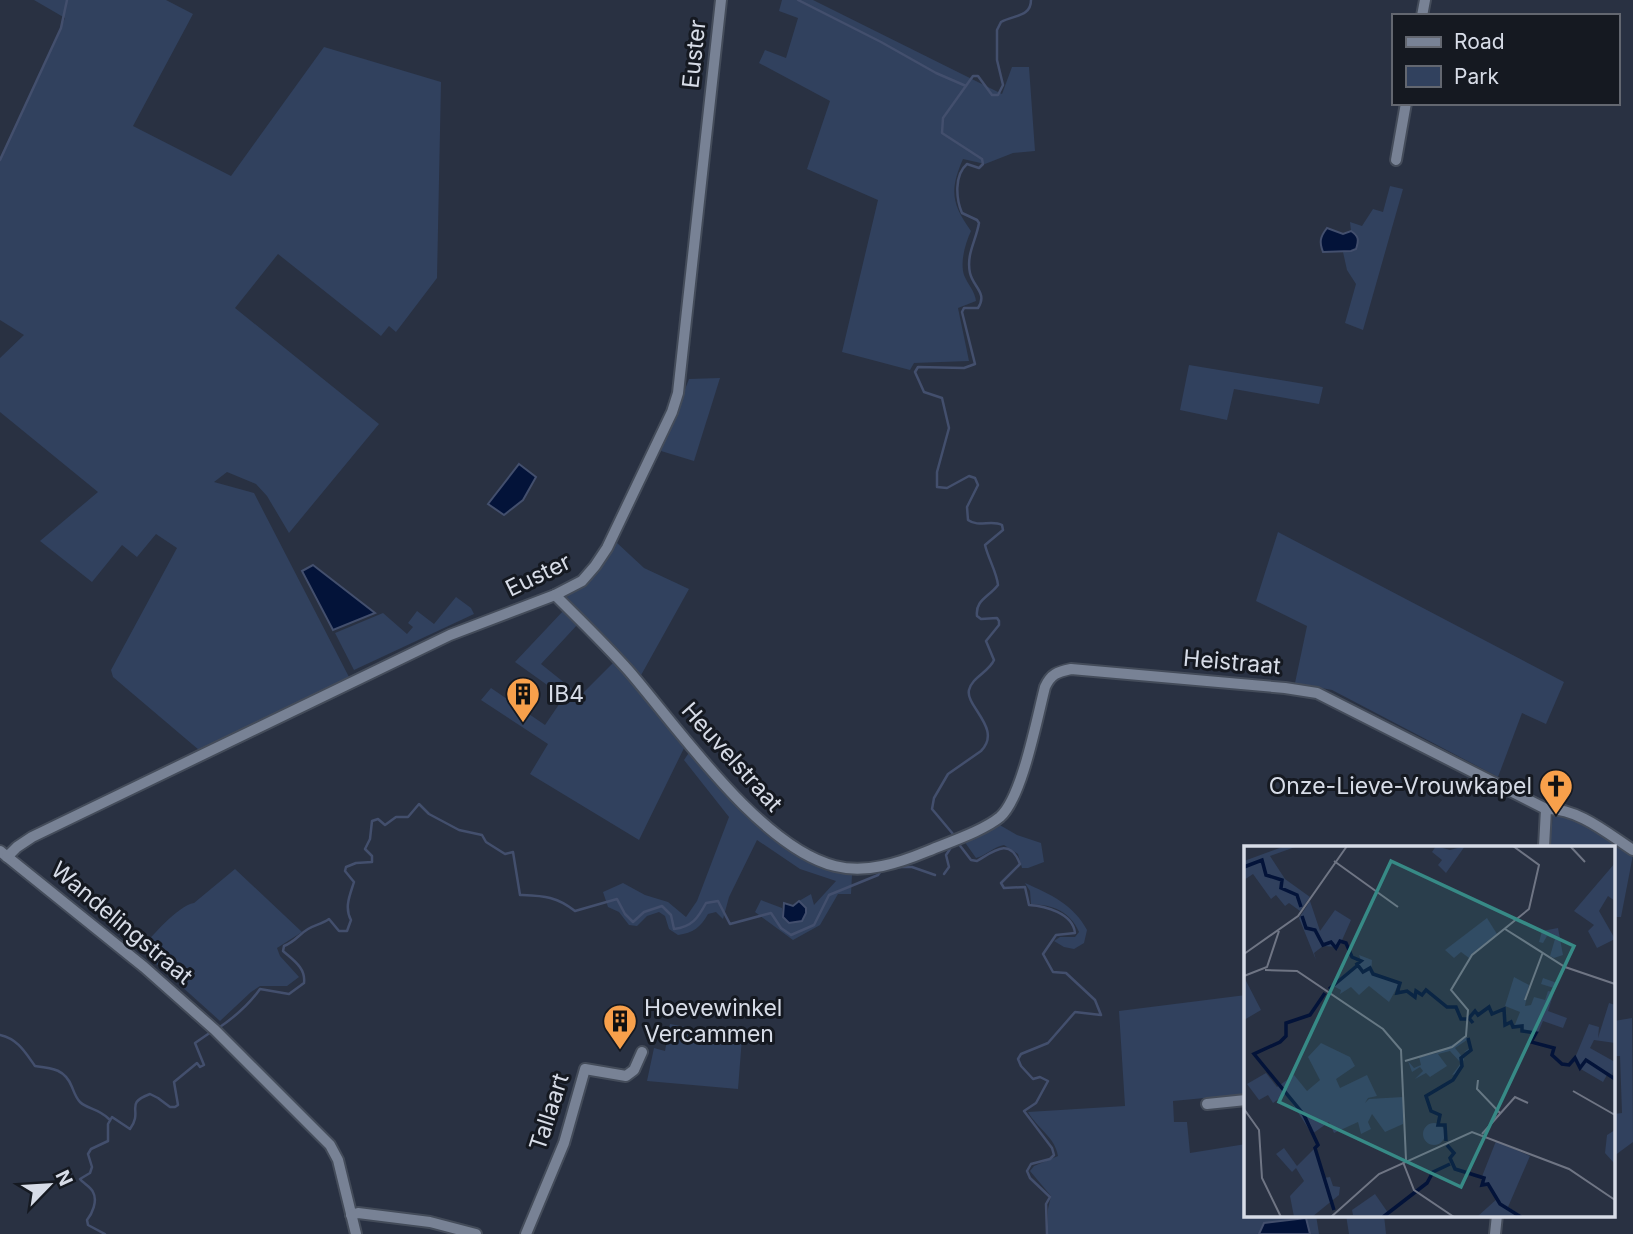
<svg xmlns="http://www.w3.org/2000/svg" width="1633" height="1234" viewBox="0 0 1633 1234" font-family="Inter,sans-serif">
  <rect width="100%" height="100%" fill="#293142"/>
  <!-- green -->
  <g fill="#31415e">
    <polygon points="34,0 166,0 193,14 133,126 231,176 324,47 441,82 437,278 396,332 389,326 381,336 278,254 235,308 379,424 289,533 267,496 256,484 227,472 214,482 254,493 349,677 199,750 113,677 111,670 177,548 156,534 137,557 122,545 92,582 40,541 98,492 0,412 0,358 24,335 0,320 0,158 65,18"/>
    <path d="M782,0H813L1002,94L1012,67H1029L1035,151L1013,153L985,164L963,159C949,191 952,204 971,231C965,244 960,262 964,275C968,285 975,291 976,301L958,308L969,361L914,363L910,370L842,352L878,200L807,169L830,101L759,63L765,50L786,58L798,18L779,11Z"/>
    <polygon points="1390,186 1403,189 1363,330 1345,323 1356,284 1347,270 1343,252 1351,251 1357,235 1351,231 1350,222 1362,226 1373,209 1383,212"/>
    <polygon points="1189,365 1323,387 1319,404 1234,389 1227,420 1180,410"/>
    <polygon points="720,378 694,461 661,451 689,379"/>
    <polygon points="1278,532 1564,682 1546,724 1522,713 1498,777 1332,690 1295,683 1307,626 1256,601"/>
    <path d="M616,542L644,568L689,589L640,677L566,596C594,582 602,570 616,542Z"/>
    <polygon points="456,597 471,608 474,614 354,670 335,633 383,613 407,634 413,627 408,623 417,611 434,624"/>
    <polygon points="564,610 578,624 541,664 571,688 577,699 615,661 686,744 639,840 530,774 548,744 481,700 491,688 545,725 564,697 515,662"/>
    <path d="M690,751L761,828L797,853L841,873L852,875L851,894H838L820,925L793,940L755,912L761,900L782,908L783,918L806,907L799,901L811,894L814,905L836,881L800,869L757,840L729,897L723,919L716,912L708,914C701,927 693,933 678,935L669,929L665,916L659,912L647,916L637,926L629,925L619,912L608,907L603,892L623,883L645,895L668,902L686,917L697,901L729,817L684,760Z"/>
    <polygon points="1557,812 1597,831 1633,855 1621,917 1614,917 1614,847 1550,847 1553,814"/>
    <path d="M998,824L1017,835L1041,843L1044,862L1028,868H1022L1018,854L1004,845C993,847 987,855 976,858L964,841Z"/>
    <path d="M235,869L302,932L277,948L280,956L299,977L287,986H260L251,992L220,1021L140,949C153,936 177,906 194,903Z"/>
    <path d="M1025,883C1050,894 1074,905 1087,930L1084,943L1074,949L1064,947L1054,941L1060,937H1075L1079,932C1070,911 1053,905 1031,904L1030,891Z"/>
    <path d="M1246,995V1094L1173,1101L1174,1122H1187L1190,1153L1246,1144V1215H1258L1259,1218L1277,1215H1316L1319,1234H1048V1209L1051,1196L1030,1171L1034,1166L1058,1156C1055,1137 1037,1128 1028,1112L1125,1106L1119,1011Z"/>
    <polygon points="1632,1018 1633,1142 1614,1156 1614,1114 1622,1113 1620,1056 1614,1056 1614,1021"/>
    <polygon points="670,1024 742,1038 738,1089 647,1081 654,1048 665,1051"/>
    <polygon points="1346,1215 1384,1215 1386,1234 1349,1234"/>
  </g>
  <!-- water -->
  <g fill="#031339" stroke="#434f6d" stroke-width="2">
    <path d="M1327,228L1343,234L1351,231C1359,236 1359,240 1356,249L1351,251L1323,252C1319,242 1320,237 1327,228Z"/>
    <polygon points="519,464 536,477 523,500 504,515 488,504"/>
    <polygon points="313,565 375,613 333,630 302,571"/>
    <polygon points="799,901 806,908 806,913 802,921 789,923 783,917 784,903 793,906"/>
    <polygon points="1306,1218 1310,1234 1259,1234 1264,1223"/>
  </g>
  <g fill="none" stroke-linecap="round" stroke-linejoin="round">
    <!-- stream -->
    <g stroke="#434f6d" stroke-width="2.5">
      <polyline points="798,0 881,42 936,73 966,86"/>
      <polyline points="0,160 61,28 67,0"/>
      <path d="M953,834L932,809L934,798L948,774L981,751C1003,729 965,706 969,690C972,677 989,672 994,660L986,641L999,625V621L997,618L981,619L977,616C975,600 989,597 998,585C997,573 988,558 985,545L1003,530L1002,525C991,519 979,528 968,520L967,507L978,485L975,478L969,476L947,488L937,487V472L949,428L942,398L924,392L915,372L918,367L964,368L975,364L962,312L964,308H978C988,293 973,287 970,273C966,254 976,241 979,223L977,220L962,213C956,199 954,175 967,164L979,168L983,164L982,159L942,133L943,118L973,76H978L992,95H998L1003,85L997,60V30L1001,22C1014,15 1031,17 1031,0"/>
      <path d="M958,843L971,860L977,861C994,851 1010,837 1020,864L1001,883L1004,888L1025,887L1029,905C1045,906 1073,913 1075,933L1056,935L1043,954L1053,972L1066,973L1095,1000L1101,1015L1075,1012L1048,1043L1021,1054L1018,1059L1021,1066L1033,1079L1040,1077L1048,1081L1036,1103L1024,1111L1052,1148L1054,1155L1050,1159L1031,1164L1027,1171L1030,1178L1050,1197L1046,1204L1047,1234"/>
      <polyline points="898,867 912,867 935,875"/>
      <polyline points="944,874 949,867 946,855 952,846"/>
      <path d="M217,1029C235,1017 248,1006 260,989L289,994L304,983C306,968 293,960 283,951L284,946C296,941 298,935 308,929C315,925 322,924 329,919L339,931H347L351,920C344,907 350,895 354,882L345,871L346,867L356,863L372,862V856L365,849L370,839L372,821L378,819L385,825L396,817H408L419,804L429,814L459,830L482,835L486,842L505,854L513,852L520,895C544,896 556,896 575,911L617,899L625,914L633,922L644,912L662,906L671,915L674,929C692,927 698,918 706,903L718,901L730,924L771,913L781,928L791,935L814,925L829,895L878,875L881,871"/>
      <path d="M0,1035C18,1039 25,1052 35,1066C52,1068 65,1069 72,1087C74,1092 76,1098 80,1102C87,1109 98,1108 109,1119"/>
      <path d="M105,1234L88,1225L87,1220C92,1214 98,1201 93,1192C91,1187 83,1183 80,1179L90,1173L92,1167L88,1154L91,1149L108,1141V1124L112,1117L130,1129C144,1110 123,1104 150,1094L158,1098L170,1107H175L178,1105L174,1082L197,1063L200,1067L204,1065L195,1043L211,1032"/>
    </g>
    <!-- minor casing -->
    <g stroke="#444c5a" stroke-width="14">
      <g id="minor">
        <polyline points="1422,16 1425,0"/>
        <polyline points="1396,160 1406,103"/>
        <path d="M555,595C580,620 606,645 629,671C679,729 761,848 835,866C866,874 899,863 928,851C949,842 983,831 1000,817C1022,798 1037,718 1045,687C1051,674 1057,672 1071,669L1285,688L1317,693L1546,809"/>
        <path d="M1546,809C1578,808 1607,833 1633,850"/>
        <polyline points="1544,847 1546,809"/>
        <polyline points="0,851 144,967 215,1030 330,1145 338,1160 356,1234"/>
        <polyline points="7,857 17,847 32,837 450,635 555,595 582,581 595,566 607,548 672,412 678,393 721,0"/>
        <polyline points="1207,1104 1246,1100"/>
        <polyline points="351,1215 358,1213 430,1222 476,1234"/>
        <polyline points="526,1234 564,1143 585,1069 626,1076 634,1070 642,1052"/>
        <polyline points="1495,1234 1497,1215"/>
      </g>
    </g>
    <!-- minor -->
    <use href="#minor" stroke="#788295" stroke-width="10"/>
  </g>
  <!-- icons -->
  <defs>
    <g id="building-pin" transform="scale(1.75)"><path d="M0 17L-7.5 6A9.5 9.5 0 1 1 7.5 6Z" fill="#f8a04b" stroke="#151921"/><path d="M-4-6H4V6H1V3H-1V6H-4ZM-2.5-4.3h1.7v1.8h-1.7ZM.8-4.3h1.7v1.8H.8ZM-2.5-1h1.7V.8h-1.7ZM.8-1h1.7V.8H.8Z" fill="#111"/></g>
    <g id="church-pin" transform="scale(1.75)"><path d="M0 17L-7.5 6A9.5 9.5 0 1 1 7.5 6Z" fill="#f8a04b" stroke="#151921"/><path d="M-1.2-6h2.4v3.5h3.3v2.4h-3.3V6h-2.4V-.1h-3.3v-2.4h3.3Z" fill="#111"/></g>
  </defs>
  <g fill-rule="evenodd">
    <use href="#building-pin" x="523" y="694"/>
    <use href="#church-pin" x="1556" y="786"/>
    <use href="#building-pin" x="620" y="1021"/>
  </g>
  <g text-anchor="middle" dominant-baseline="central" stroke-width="6" stroke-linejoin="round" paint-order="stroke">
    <!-- street labels -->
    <g font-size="23" fill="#d7dce7" stroke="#151921">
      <text transform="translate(694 54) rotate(-84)">Euster</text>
      <text transform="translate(538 575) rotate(-26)">Euster</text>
      <text transform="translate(1232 662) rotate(5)">Heistraat</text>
      <text transform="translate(732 757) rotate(48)">Heuvelstraat</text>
      <text transform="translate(122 923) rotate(40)">Wandelingstraat</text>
      <text transform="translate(549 1112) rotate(-72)">Tallaart</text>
    </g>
    <!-- poi labels -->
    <g font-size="23" fill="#d7dce7" stroke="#151921" text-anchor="start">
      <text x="548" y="694">IB4</text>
      <text x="1532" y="786" text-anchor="end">Onze-Lieve-Vrouwkapel</text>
      <text x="644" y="1008">Hoevewinkel<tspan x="644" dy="26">Vercammen</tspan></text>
    </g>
  </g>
  <!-- overview -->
  <g transform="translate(1244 846)">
    <rect width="371" height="371" fill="#293142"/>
    <path d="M41,0H54L26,10L41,33L66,51L56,65L45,57L41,60L32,49L27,53L9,28L0,34V15ZM192,0L206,4L221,0L202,27L194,19L198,14L188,6ZM371,17V55L364,50L355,65L371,93L353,102L344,85L350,79L330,65ZM66,55L76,85L91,64L107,74L95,101L79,100L70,107L72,114L55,72ZM243,72L253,88L225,112L217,106L210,112L201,104ZM314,82L319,109L310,112L306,110L311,93L303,90L299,97L295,96L298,85ZM115,109L128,114L127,127L155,138L145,156L125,140L115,149L107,141L96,148L97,144L87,139L117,115ZM0,131L17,164L0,174ZM270,131L285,139L281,160L287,159L290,151L301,154L304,145L309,146L310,142L297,138L299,132L313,137L304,165L323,172L319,182L299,175L293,189L279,185L278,179L270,181L276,166L261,160ZM365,157L371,159V197L350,194L346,202L371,216L368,231L363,229L359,236L335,222L331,212L345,178L355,181L354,192ZM223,191L228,204L220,206L226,202L223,194L211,202L220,213L215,227L208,229L217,217L206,205L194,208L203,220L186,231L182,227L171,233L179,225L176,221L168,226L164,215L170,222L177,219L175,211L193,207ZM77,197L106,211L111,220L92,233L96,242L123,229L133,250L124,252L121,257L125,253L159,251V278L141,286L128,268L124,276L127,283L117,288L114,276L90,287L85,276L68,288L42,248L29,257L24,249L15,254L3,238L22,227L33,241L50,229L63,245L76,234L64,211ZM179 288a11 11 0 1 1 22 0a11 11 0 1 1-22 0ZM371,284V317H370L361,307L363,289ZM252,295L286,310L264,361L280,371L234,370L254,352L237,333ZM40,302L53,320L71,302L80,332L86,331L89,340L96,341L95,349L68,371H50L46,350L60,335L52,322L48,326L32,308ZM131,348L147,371L109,369L108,364Z" fill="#31415e"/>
    <path fill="none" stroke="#031339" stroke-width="3.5" d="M0,21L18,14L22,29L38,34L37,42L53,49L57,61M58,70L62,82L71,84L79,99L87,96L92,102L96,95L102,97L108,111L117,115L113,118L119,126L126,122L129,128L156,137L153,147L163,145L171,151L172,145L178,149L182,144L203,161H212L217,173H223M85,143L114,119M81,147L66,169L42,177V190L36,196L10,208L60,269L74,299L71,302L90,364M229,177L225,172L231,165L234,169L245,161L248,168L260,163L261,179L267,176L269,181L278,180V185L292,187L287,196L310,202L308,209L318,218L325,219L331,212L336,222L342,214L371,233M202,295L201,279H194L196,269L187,265L182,250L209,234L218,220L217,212L227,204L224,192M203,299L210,307L206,312L211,323L240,332L238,339L244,338L256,358L277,371M139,371L183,337L189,326L206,318"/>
    <path fill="none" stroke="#6f7584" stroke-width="2" d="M326,0L341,16M90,15L154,61M261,83L321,121L371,138M0,108L54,70L103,0M21,124L53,125L139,183L157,204L162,314M0,130L23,121L35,85M281,154L299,106M161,215L208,201L222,190L224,164L207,144L228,109L285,63L295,19L269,0M234,234L233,243L256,267M329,245L371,269M0,263L15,284L18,332L37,371M238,288L271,251L284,257M159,316L170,344L210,371M87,371L135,328L228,286L325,323L371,354"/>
    <path fill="#378a86" fill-opacity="0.15" stroke="#378a86" stroke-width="3.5" d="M147,15L330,100L217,341L35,256Z"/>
    <rect width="371" height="371" fill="none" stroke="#d7dce7" stroke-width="3.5"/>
  </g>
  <!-- legend -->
  <rect x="1392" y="14" width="228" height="91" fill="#151921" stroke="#636770" stroke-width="2"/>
  <rect x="1406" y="37" width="35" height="10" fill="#788295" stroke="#636770" stroke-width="2"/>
  <text x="1454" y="49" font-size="21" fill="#d7dce7">Road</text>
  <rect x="1406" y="66" width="35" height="21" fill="#31415e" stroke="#636770" stroke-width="2"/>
  <text x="1454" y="84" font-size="21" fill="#d7dce7">Park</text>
  <!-- north arrow -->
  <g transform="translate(49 1185) rotate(65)" stroke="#151921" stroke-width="5" paint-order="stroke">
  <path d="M0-5L12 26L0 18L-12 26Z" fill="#d7dce7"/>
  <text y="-10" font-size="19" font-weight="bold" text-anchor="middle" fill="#d7dce7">N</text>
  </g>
</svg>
